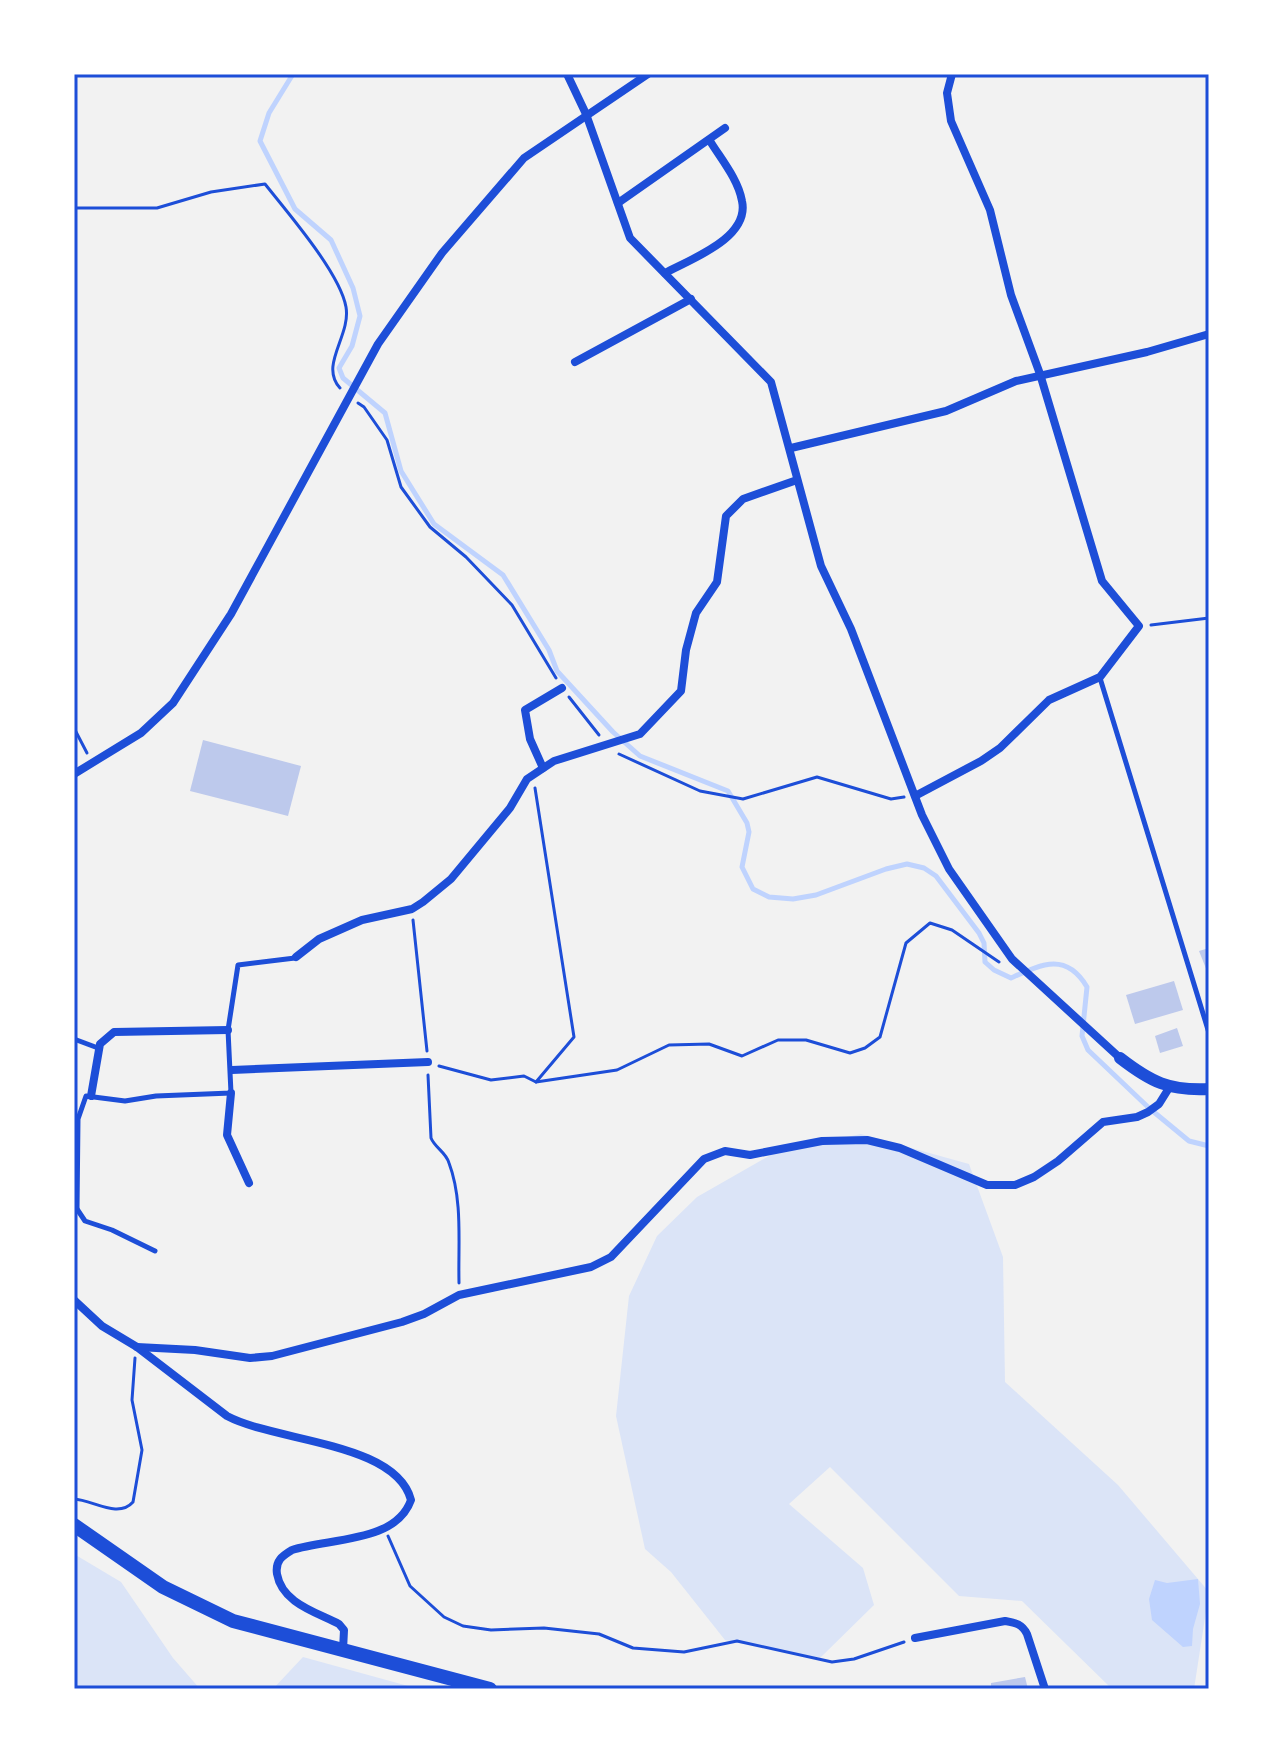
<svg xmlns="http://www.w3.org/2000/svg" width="1283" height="1763" viewBox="0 0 1283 1763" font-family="'Noto Serif',serif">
  <rect width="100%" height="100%" fill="#f2f2f2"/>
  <!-- green -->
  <g fill="#dbe4f7">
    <polygon points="861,1134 969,1164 1003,1257 1005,1382 1118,1485 1209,1592 1194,1689 1112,1689 1022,1601 959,1596 830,1467 789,1504 863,1568 874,1605 820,1658 725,1640 671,1572 645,1549 616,1416 629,1296 657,1236 697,1197 776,1152"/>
    <polygon points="74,1554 121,1582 173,1658 200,1689 74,1689"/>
    <polygon points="303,1657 419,1689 273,1689"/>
  </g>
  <!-- water -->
  <polygon fill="#bfd3fe" points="1198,1579 1200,1604 1193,1629 1192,1646 1183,1647 1152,1620 1149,1599 1155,1580 1167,1583"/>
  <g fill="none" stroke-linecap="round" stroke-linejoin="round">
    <!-- stream -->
    <g stroke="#bfd3fe" stroke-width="5">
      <path d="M293,74L269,113L260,141L295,209L331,240L353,288L360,316L352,346L339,368L343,378L385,413L401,471L434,524L503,575L549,650L557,671L613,732L640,756L728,791L747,823L749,832L742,867L753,889L769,897L793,899L816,895L886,869L907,864L924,868L936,876L979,933L984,943L985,962L994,970L1011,978C1042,964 1066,952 1087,987L1082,1036L1088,1050L1149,1108L1189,1141L1209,1146"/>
      <polyline points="1209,1669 1209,1670"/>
    </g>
  </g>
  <!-- building -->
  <g fill="#bdc9ec">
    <polygon points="203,740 301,766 288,816 190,791"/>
    <polygon points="1209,948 1209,976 1199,951"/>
    <polygon points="1174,981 1183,1010 1135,1024 1126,995"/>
    <polygon points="1177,1028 1183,1046 1160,1053 1155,1036"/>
    <polygon points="1025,1677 1028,1689 991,1689 991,1683"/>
  </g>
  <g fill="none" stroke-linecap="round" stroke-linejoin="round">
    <!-- path -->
    <g stroke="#1d4ed8" stroke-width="3">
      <path d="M74,208H157L211,192L265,184C288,213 340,273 346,307C351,336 319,365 340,388"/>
      <polyline points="358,403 364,407 387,440 401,487 430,527 466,557 512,605 556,678"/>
      <polyline points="1151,625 1209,618"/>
      <polyline points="569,697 599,735"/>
      <polyline points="74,728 87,753"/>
      <polyline points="619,754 700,791 743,799 817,777 891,799 904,797"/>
      <polyline points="535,788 574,1037 536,1082"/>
      <polyline points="413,920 427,1051"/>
      <polyline points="439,1066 491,1080 524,1076 536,1082 617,1070 669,1045 709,1044 742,1056 778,1040 806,1040 850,1053 865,1048 880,1037 906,943 930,923 952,930 999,962"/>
      <path d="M428,1075L431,1138C435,1148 446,1152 449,1163C463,1200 458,1244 459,1283"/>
      <path d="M74,1499C93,1500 118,1519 133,1502L142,1450L132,1400L135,1358"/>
      <polyline points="388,1536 410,1586 444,1617 463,1626 491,1630 544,1628 599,1634 633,1648 684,1652 737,1641 832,1662 854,1659 904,1642"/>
    </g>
    <!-- service -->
    <g stroke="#1d4ed8" stroke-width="5">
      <polyline points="1100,678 1209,1033"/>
      <polyline points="74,1039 98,1048"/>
      <polyline points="77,1209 85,1221 112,1230 155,1251"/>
      <polyline points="74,1210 77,1209 78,1119 86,1096 125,1101 156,1096 231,1093 228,1030 238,965 295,958"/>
    </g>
    <!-- minor -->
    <g stroke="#1d4ed8" stroke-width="8">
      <polyline points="567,74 586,114 630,238 771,382 821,566 851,629 922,815 949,869 1012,959 1120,1058"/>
      <polyline points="618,203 725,128"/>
      <path d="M665,273C691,259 750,238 742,201C738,179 721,159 710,141"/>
      <polyline points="575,362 691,299"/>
      <polyline points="791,448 946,411 1016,381 1147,352 1209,334"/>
      <polyline points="543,768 530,739 525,710 562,688"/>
      <polyline points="74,774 141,733 173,703 231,614 378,344 442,253 524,158 648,74"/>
      <polyline points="915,796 981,761 1000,748 1049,700 1100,677 1139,626 1102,581 1040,374 1011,295 990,210 951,121 947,93 952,74"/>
      <polyline points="296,957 319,939 362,920 412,909 423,902 451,879 510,808 527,779 554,761 640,734 681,691 686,650 696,613 717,582 726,516 743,499 797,480"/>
      <polyline points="232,1070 428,1062"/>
      <polyline points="231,1093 227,1135 249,1183"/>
      <polyline points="91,1096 100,1044 114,1032 228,1030"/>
      <path d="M74,1300L102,1326L137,1347L227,1416C276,1442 396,1442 411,1500C396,1543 329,1538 292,1550C282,1556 275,1561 277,1574C282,1603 316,1612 339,1624L344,1630L343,1650"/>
      <polyline points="137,1347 195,1350 250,1358 272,1356 402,1322 424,1314 459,1295 591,1267 611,1257 704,1159 725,1151 750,1155 822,1141 867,1140 900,1148 987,1185 1015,1185 1034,1177 1058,1161 1103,1122 1137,1117 1148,1112 1159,1104 1169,1088"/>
      <path d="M915,1638L1005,1621C1016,1623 1022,1624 1027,1634L1045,1689"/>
    </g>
    <!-- tertiary -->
    <path stroke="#1d4ed8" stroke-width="12" d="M1120,1058C1151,1082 1169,1091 1209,1089"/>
    <!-- primary -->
    <polyline stroke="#1d4ed8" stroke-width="14" points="74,1525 163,1587 233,1621 490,1689"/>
  </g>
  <!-- border -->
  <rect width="1283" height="1763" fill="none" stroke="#ffffff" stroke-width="152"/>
  <rect x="76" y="76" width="1131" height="1611" fill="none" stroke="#1d4ed8" stroke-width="3"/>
</svg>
